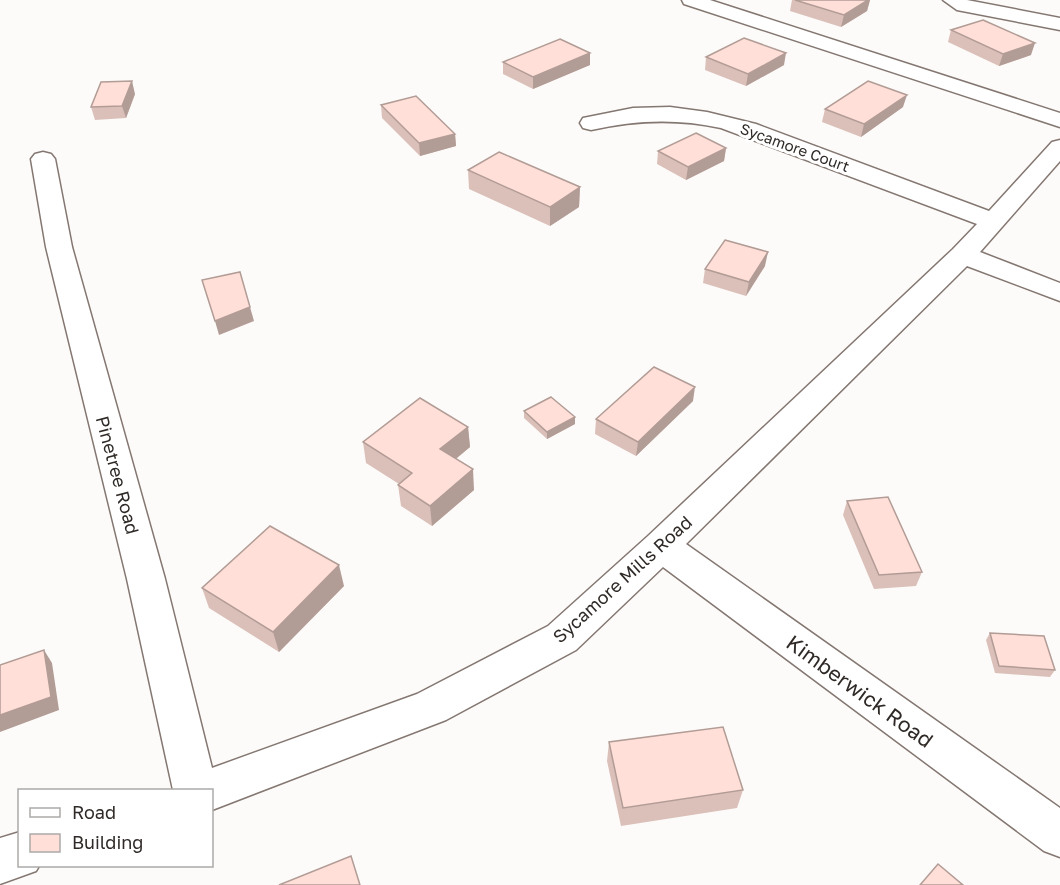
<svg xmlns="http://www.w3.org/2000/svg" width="1060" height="885" viewBox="0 0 1060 885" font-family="'Golos Text',sans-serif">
  <rect width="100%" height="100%" fill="#fdfbf9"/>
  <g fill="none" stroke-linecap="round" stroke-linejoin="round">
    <!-- minor casing -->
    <g stroke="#847771" stroke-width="3">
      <g id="minor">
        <polygon points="682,0 710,0 1060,113 1060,127 684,4"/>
        <polygon points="943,0 967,0 1060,18 1060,30 957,10"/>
        <path d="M670,107L707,112L756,124L989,211L1052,142L1060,140V161L980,252L1060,283V301L967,266L686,544L1060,808V857L1044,851L663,567L576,650L446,720L212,810V790H173L127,579L46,247L31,159L35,154L43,152L51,154L55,159L72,247L165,579L212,768L417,694L548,626L648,536L953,249L977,224L721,128C676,118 635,120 591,130L583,128L580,123L583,118L633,108Z"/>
        <polygon points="20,832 20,866 39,866 36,871 0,884 0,838"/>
      </g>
    </g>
    <!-- minor -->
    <use href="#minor" fill="#fff" fill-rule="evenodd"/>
  </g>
  <!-- wall -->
  <g fill="#dbc0b9">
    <polygon points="792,0 870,0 867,11 841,27 790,11"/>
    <polygon points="951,30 1031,55 999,66 948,42"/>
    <polygon points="706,57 784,65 746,86 705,70"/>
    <polygon points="503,62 590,65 533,89 503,74"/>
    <polygon points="135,94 126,118 95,120 91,107"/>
    <polygon points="381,105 455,134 456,146 420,156 382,118"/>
    <polygon points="903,107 861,137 822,122 825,109"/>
    <polygon points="726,148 724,161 686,180 657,164 658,151"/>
    <polygon points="468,170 580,187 579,207 550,226 469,189"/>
    <polygon points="765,266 746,296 703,283 705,269"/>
    <polygon points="693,401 636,456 595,434 596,419"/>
    <polygon points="524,411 575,424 547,439 524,418"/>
    <polygon points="468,427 470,447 456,459 474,490 432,526 401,506 398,485 399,484 366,463 363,442"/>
    <polygon points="847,501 922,572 916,586 874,589 843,515"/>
    <polygon points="344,586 279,652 209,608 202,588"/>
    <polygon points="990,633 1055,670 1050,677 995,673 986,640"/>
    <polygon points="609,742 743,790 737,808 621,826 607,761"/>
  </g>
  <!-- shaded-wall -->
  <g fill="#b29c96">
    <polygon points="868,0 870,0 867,11 841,27 844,15"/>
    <polygon points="1035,43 1031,55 999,66 1003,54"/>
    <polygon points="590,53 590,65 533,89 533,77"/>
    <polygon points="786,53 784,65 746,86 748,74"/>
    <polygon points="132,81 135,94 126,118 122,106"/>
    <polygon points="907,95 903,107 861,137 864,124"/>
    <polygon points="455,134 456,146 420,156 419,143"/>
    <polygon points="726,148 724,161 686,180 688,167"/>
    <polygon points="580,187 579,207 550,226 550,207"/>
    <polygon points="768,252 765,266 746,296 749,282"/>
    <polygon points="250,307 254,321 219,335 215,321"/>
    <polygon points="695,387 693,401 636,456 638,442"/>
    <polygon points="575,417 575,424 547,439 547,432"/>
    <polygon points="468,427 470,447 442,470 440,449"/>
    <polygon points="473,469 474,490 432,526 430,506"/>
    <polygon points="339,565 344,586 279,652 273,632"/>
    <polygon points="44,650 52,663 59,710 0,732 0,715"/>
  </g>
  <!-- building -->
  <g fill="#ffdfd7" stroke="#b29c96" stroke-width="1.5">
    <polygon points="795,0 868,0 844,15"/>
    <polygon points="983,20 1035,43 1003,54 951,30"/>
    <polygon points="744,38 786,53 748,74 706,57"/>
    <polygon points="560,39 590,53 533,77 503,62"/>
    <polygon points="132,81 122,106 91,107 101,82"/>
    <polygon points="868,81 907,95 864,124 825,109"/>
    <polygon points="416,96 455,134 419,143 381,105"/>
    <polygon points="696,133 726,148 688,167 658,151"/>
    <polygon points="499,152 580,187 550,207 468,170"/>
    <polygon points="725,240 768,252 749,282 705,269"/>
    <polygon points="240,272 250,307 215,321 202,280"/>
    <polygon points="654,367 695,387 638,442 596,419"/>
    <polygon points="551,397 575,417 547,432 524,411"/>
    <polygon points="420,398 468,427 440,449 473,469 430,506 398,485 412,473 363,442"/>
    <polygon points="888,497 922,572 879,575 847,501"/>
    <polygon points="270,526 339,565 273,632 202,588"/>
    <polygon points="990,633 1044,636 1055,670 999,666"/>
    <polygon points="44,650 51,697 0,715 0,665"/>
    <polygon points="723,727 743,790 623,808 609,742"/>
    <polygon points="351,856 360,885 279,885"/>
    <polygon points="938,864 963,885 920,885"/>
  </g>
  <g text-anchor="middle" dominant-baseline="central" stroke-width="6" stroke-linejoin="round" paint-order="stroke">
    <!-- far-street labels -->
    <g font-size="15" fill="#2f2a27" stroke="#fff">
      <text transform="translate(795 147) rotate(20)">Sycamore Court</text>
    </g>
    <!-- street labels -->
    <g font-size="18" fill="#2f2a27" stroke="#fff">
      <text transform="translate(118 475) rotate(75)">Pinetree Road</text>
      <text transform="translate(622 579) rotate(-42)">Sycamore Mills Road</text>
    </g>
    <!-- near-street labels -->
    <g font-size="21" fill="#2f2a27" stroke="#fff">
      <text transform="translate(860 691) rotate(36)">Kimberwick Road</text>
    </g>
  </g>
  <!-- legend -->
  <rect x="18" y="789" width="195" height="78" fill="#ffffff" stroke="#acaaa9" stroke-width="1.5"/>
  <rect x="30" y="808" width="30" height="9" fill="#ffffff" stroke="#acaaa9" stroke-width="1.5"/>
  <text x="72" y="819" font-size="18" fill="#2f2a27">Road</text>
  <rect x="30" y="834" width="30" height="18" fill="#ffdfd7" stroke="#acaaa9" stroke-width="1.5"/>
  <text x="72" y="849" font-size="18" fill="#2f2a27">Building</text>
</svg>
